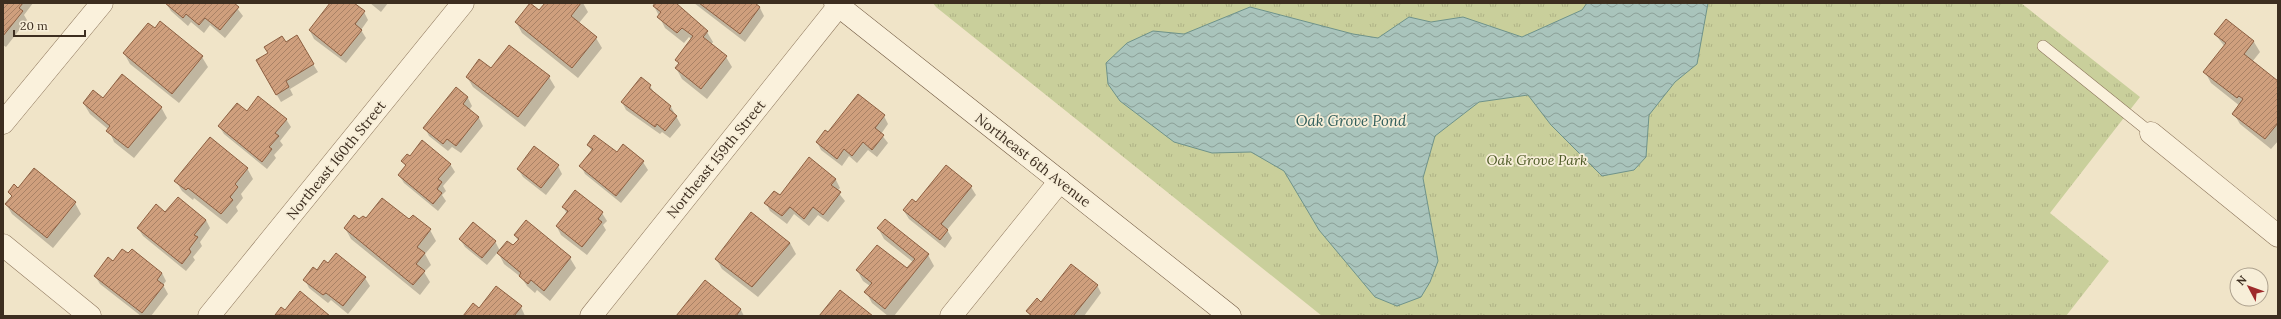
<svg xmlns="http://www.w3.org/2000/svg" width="2281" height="319" viewBox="0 0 2281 319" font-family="Lora,serif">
  <defs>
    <pattern id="park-tufts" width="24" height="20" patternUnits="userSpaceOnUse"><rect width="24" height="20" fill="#c9cf9b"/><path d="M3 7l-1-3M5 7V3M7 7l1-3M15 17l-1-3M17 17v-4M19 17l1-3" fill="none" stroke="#aeb285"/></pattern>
    <pattern id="water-waves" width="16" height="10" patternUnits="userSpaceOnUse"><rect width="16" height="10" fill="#a9c4bc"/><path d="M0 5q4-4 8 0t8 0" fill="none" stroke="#8ba098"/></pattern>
    <pattern id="building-hatch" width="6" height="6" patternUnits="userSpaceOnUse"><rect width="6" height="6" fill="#cf9f7d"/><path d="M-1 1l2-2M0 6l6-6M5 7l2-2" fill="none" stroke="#a98266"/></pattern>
  </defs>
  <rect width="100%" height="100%" fill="#f0e4c8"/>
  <!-- park -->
  <polygon fill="url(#park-tufts)" points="933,3 2021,3 2140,97 2050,213 2109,261 2066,316 1322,316 936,7"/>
  <!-- water -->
  <polygon fill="url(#water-waves)" stroke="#6f938a" points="1587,3 1708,3 1697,64 1675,82 1649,115 1646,157 1634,170 1602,176 1551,125 1528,95 1479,102 1435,136 1423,178 1438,261 1430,282 1421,297 1397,306 1375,297 1319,230 1284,171 1251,152 1212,153 1174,142 1120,101 1108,84 1106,63 1127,43 1153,31 1184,34 1250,7 1353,34 1378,38 1409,17 1431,22 1463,17 1522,37 1582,10"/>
  <!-- shadow -->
  <g fill="#0003">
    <polygon points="3,3 33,3 24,15 27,20 6,47 3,45"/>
    <polygon points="166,3 233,3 243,16 225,38 210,25 204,33 191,22 188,26 171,11"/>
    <polygon points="332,3 352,3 364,12 368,20 361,30 366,38 346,63 314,39 310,31"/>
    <polygon points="370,3 388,3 381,12"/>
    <polygon points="546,3 583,3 588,12 579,23 596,38 602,48 578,78 522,33 516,22 539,11"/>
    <polygon points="657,3 675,3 707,32 713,42 711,45 726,57 732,67 707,99 682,79 676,68 679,64 676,60 692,40 689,37 684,43 665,28 654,6"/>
    <polygon points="694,3 753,3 760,8 764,16 745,42"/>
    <polygon points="2226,20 2254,42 2260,52 2252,62 2278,82 2278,141 2271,149 2240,124 2234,114 2240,106 2211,83 2205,72 2225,47 2215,34"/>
    <polygon points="296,37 318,72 290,89 293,95 281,102 257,61"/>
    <polygon points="124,53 202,57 208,67 179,103 130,64"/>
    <polygon points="491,70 549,77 555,87 525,127 473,87 467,77"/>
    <polygon points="641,78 650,86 655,94 671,107 681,125 670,138 662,132 660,134 626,110 622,102"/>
    <polygon points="456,89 468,98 472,106 469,110 479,118 483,126 461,153 452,147 448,151 429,136 425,128"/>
    <polygon points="103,99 161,107 167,118 134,158 114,142 109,130 90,114 84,104"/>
    <polygon points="247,112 286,119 291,127 280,141 283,145 274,155 276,158 267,169 224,134 219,126"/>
    <polygon points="884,116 888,124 881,134 888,143 877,157 868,150 857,163 849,156 842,166 821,150 817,142 828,133"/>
    <polygon points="588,145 643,162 648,170 621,203 585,174 581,166 592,152"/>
    <polygon points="410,157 450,164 455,172 443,186 446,191 442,195 446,201 438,211 404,183 399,175 406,167 402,161"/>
    <polygon points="810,159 836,180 840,188 837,191 845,201 828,222 818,215 809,226 794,214 787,224 770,211 766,203 780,196"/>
    <polygon points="558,166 562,174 546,195 523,177 518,169"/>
    <polygon points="247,168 253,179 241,194 243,198 236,207 238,211 227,224 194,198 193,200 182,191 176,181"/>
    <polygon points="34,169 75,203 81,214 53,248 12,214 6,204 12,197 9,192 18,189"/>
    <polygon points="971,187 976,195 947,230 952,238 945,248 909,219 904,211 916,204"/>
    <polygon points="563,207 602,213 607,221 603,225 606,230 587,255 561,235 557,227 567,214"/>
    <polygon points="166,213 206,220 210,228 200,242 202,246 193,257 195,260 186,271 143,236 138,228"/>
    <polygon points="413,216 430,230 436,241 425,254 431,265 424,272 430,282 420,295 351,239 345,228 366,219 409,220"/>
    <polygon points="885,220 928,255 934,266 894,316 888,316 872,303 866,292 870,286 863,281 857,270 907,270 913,262 884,239 878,228"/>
    <polygon points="515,235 570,258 576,268 550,301 537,290 535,293 527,286 522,278 504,264 498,252 487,265 465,247 460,239 495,241 500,251 513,247 518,241"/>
    <polygon points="790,243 796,254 758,297 722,269 716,259"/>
    <polygon points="336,254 365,278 370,286 348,314 331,300 328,303 309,288 305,280 329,264"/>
    <polygon points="113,262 162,273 166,281 163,285 168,294 151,316 141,316 100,284 95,276"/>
    <polygon points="705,281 741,310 744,316 677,316"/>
    <polygon points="1097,285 1101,293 1084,316 1030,316 1028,311 1041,303"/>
    <polygon points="300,293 329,316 277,316 285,311"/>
    <polygon points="521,307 525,316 464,316 479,309"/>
  </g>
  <!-- building -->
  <g fill="url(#building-hatch)" stroke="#8d5f41">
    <polygon points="3,3 23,3 19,8 23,11 3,36"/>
    <polygon points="165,3 234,3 239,7 220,30 205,18 199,25 186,14 183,18"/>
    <polygon points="330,3 354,3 365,11 355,24 362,30 341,56 309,30"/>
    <polygon points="530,3 539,10 545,3 581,3 571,16 597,37 572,68 515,22"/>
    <polygon points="655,3 676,3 708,31 703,37 727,56 701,89 675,68 679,63 675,60 693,36 682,28 677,33 657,17 661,12 653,6"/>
    <polygon points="699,3 755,3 760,7 740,34"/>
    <polygon points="2226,19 2254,41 2244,54 2278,81 2278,123 2265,139 2232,114 2243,99 2239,96 2237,98 2203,72 2226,43 2214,34"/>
    <polygon points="160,21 203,56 172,94 123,53 148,23 155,28"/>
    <polygon points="297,35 314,64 286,81 289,87 276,95 256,60 268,53 264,47 282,36 286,42"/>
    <polygon points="509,45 550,76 518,117 466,77 479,59 491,68"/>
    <polygon points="122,74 162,107 128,148 106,131 110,126 83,103 93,90 103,98"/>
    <polygon points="641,77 651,85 649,88 671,106 669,109 677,116 665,131 657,124 655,127 621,102"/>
    <polygon points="456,87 468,97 463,104 479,117 456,146 447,139 443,144 423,128"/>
    <polygon points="858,94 885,115 875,128 884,135 872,150 863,142 852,156 844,149 837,159 816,142 825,130 828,132"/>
    <polygon points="258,96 287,119 275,133 279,136 269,147 272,149 262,162 218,126 237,103 247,111"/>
    <polygon points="594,135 617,152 623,144 644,161 616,196 579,166 593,149 587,145"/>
    <polygon points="210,137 248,168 235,184 238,187 230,197 233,200 221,214 188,188 186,190 174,181"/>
    <polygon points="422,140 451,164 438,179 442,182 437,189 442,193 433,204 398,175 406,165 401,161 407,154 410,156"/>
    <polygon points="534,146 559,165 541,188 517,169"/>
    <polygon points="809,157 836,179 831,185 841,192 823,215 813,207 804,219 790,207 782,216 764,203 774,191 780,195"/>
    <polygon points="946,165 972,186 941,224 948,230 940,240 903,210 912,199 916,202"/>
    <polygon points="34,168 76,202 47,238 5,204 12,196 8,192 14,184 18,188"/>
    <polygon points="575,190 603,212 598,219 602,222 582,247 556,226 568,211 562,207"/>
    <polygon points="178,197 206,220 194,235 198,237 189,249 191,252 182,264 137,228 156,204 165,212"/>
    <polygon points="382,198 409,219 413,215 431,229 417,247 425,253 416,264 425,271 413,285 344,228 354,215 359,219 363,216 366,218"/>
    <polygon points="751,212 790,243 752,287 715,259"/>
    <polygon points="885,219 929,254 885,309 864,292 872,283 856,270 877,245 907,268 915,259 877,228"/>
    <polygon points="526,220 571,257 544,291 531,280 528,284 519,276 521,273 497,253 507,241 513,245 519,239 514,235"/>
    <polygon points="473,222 496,241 482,258 459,239"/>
    <polygon points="122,249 128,253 132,249 162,273 157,280 164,285 142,313 94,276 108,257 113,261"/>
    <polygon points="336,253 366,277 343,306 326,293 323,295 303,280 313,267 317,270 324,260 328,263"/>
    <polygon points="1071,264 1098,285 1073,316 1032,316 1026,311 1037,298 1041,302"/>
    <polygon points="705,280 741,309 736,316 676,316"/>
    <polygon points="496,286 522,306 514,316 463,316 473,303 479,308"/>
    <polygon points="840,290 873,316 819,316"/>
    <polygon points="300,291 330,316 275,315 281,307 285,310"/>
  </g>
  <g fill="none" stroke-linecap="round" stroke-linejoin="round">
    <!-- service casing -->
    <g stroke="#8d765c" stroke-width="12">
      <polyline id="service" points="2043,46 2151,133"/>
    </g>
    <!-- minor casing -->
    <g stroke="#8d765c" stroke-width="23">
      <g id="minor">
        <polyline points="3,123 102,3"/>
        <polyline points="2151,133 2278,236"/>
        <polyline points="3,245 90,316"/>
        <polyline points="209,316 463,3"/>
        <polyline points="951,316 1060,181"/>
      </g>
    </g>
    <!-- tertiary casing -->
    <g stroke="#8d765c" stroke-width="23">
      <polyline id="tertiary" points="591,316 841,3"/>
    </g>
    <!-- secondary casing -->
    <g stroke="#6f573f" stroke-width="23">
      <polyline id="secondary" points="835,3 1230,316"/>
    </g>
    <!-- service -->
    <use href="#service" stroke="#faf1dc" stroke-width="11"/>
    <!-- minor -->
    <use href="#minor" stroke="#faf1dc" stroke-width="22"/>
    <!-- tertiary -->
    <use href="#tertiary" stroke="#faf1dc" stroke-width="22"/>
    <!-- secondary -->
    <use href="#secondary" stroke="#faf1dc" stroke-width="22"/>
  </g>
  <g text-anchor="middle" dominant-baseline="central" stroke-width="3.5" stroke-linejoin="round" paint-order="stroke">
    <!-- street labels -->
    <g font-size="14" fill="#3d2e20" stroke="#f7eed8">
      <text transform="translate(716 159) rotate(-51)">Northeast 159th Street</text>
      <text transform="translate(336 160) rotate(-51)">Northeast 160th Street</text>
      <text transform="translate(1033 160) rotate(38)">Northeast 6th Avenue</text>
    </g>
    <!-- park labels -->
    <g font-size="14" font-style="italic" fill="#4d5a26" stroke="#f7eed8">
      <text x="1537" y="160">Oak Grove Park</text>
    </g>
    <!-- water labels -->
    <g font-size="15" font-style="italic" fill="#2f5d5a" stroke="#f7eed8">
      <text x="1351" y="120">Oak Grove Pond</text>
    </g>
  </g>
  <!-- border -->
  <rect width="2281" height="319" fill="none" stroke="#3d2e20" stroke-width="8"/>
  <!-- north arrow -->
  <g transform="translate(2249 287) rotate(311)"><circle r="19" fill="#f7eed8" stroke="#ada18e"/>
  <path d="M0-3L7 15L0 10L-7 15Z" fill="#9e2a2b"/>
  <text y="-6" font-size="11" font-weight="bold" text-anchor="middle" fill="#3d2e20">N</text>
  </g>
  <!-- scale -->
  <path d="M14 30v6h71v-6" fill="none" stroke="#3d2e20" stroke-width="2"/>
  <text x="20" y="30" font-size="12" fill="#3d2e20" stroke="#f7eed8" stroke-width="3" paint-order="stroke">20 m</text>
</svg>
